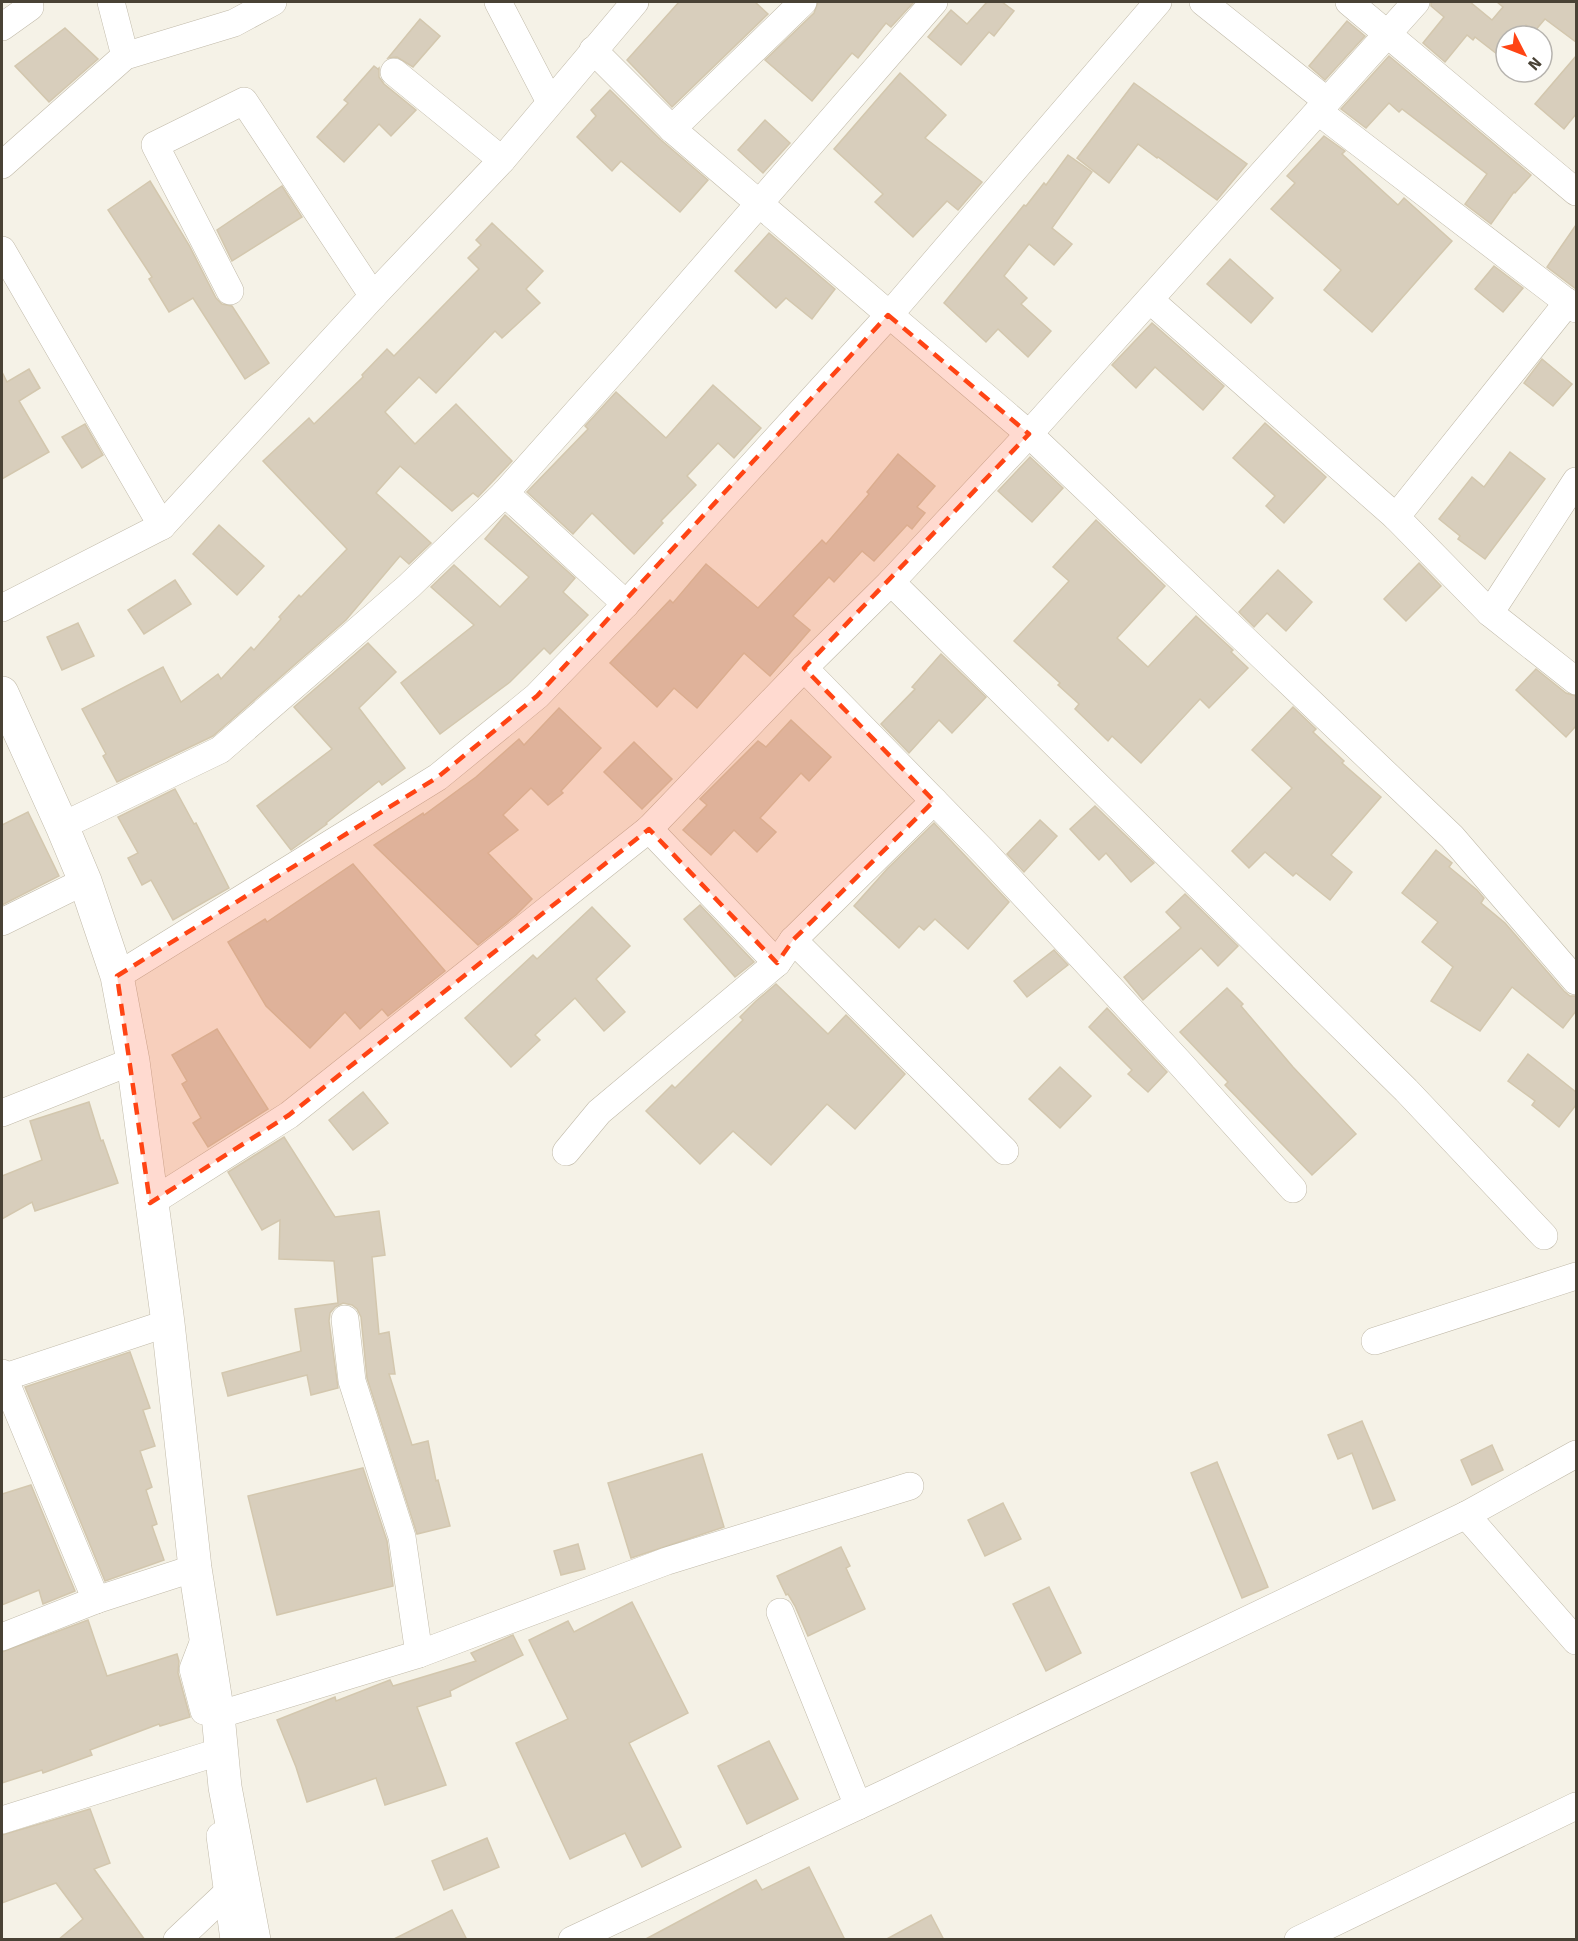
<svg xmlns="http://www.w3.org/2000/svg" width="1578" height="1941" viewBox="0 0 1578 1941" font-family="Signika,sans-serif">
  <rect width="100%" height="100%" fill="#f5f2e7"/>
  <!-- building -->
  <g fill="#d8cebc" stroke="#d3c7ae" stroke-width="1.5">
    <polygon points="679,2 755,2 768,14 672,107 627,60"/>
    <polygon points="818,2 914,2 891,27 886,23 858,58 852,53 812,101 765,60 814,13"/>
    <polygon points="987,2 1002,2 1014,11 994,36 989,32 961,65 928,37 951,10 967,24"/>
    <polygon points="1431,2 1470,2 1492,20 1503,7 1497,2 1576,2 1576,42 1545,19 1534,32 1526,25 1518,36 1506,36 1506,61 1475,37 1473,40 1467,35 1445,62 1423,43 1444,17 1431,6"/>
    <polygon points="420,19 440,36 413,67 397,57 388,58"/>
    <polygon points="1347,21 1365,36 1325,80 1309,66"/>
    <polygon points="65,28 98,59 49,102 15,66"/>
    <polygon points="1389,56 1531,175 1515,193 1514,192 1491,224 1465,204 1487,174 1402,109 1399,112 1389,103 1366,128 1341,109"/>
    <polygon points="1576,56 1576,114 1564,129 1535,104"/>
    <polygon points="374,66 378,69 379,68 379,77 384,84 416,110 391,136 379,124 344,162 317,137 348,103 344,100"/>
    <polygon points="900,73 946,115 925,138 982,182 958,210 947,201 913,237 875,202 883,194 834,149"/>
    <polygon points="1134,83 1247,164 1217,200 1158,157 1157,158 1138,144 1109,183 1077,158"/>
    <polygon points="610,90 661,140 708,180 680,212 621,161 612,171 577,137 596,116 591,110"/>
    <polygon points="765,120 790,143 763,173 738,150"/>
    <polygon points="1324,136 1345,151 1342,154 1398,205 1404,198 1452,241 1372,332 1324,290 1341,270 1271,209 1295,183 1287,176"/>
    <polygon points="1068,155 1092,172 1052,228 1072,244 1054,265 1029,244 1004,276 1027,298 1021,304 1051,331 1028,357 998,329 986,342 944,303 1024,205 1026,206 1044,183 1046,185"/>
    <polygon points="150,181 189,245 216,298 222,304 232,306 269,363 245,379 193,298 169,312 149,279 152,277 108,210"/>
    <polygon points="282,186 302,217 232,261 217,230"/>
    <polygon points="492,223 543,271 526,289 540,303 502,338 495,331 436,393 419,377 385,412 415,444 456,404 512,461 478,497 473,493 452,511 400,466 376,493 431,543 409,564 400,556 346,620 213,736 117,782 103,756 106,754 82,709 163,667 181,702 218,674 221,679 251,647 254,650 281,619 279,617 299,595 301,597 347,549 263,461 309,418 314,424 363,377 362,375 387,349 394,356 479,269 468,258 481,245 476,240"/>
    <polygon points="1576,225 1576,289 1547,267"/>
    <polygon points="769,233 835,289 812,319 786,298 776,308 735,271"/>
    <polygon points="1230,259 1273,298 1251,323 1207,284"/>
    <polygon points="1494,266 1523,288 1503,312 1475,289"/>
    <polygon points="1152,323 1224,386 1203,410 1155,367 1136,388 1112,365"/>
    <polygon points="1542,359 1572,384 1553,406 1524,383"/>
    <polygon points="29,369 40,388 19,401 49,452 2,479 2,372 7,382"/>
    <polygon points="713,385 761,428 734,458 718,443 687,476 696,485 661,521 663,523 634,554 592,513 573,534 527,492 588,429 585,426 616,392 666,438"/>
    <polygon points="1265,423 1326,477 1284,523 1266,506 1275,496 1233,458"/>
    <polygon points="85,424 103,455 82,468 62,437"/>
    <polygon points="1510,452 1545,479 1485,559 1458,539 1460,536 1439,519 1472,477 1484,487"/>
    <polygon points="898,454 935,486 917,507 925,513 912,529 907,525 874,561 862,551 834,582 829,577 793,616 810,630 770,676 744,653 697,708 674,688 657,707 610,663 670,600 673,603 706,564 758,608 822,540 826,544 869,494 867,492"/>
    <polygon points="1030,457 1063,488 1032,522 998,491"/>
    <polygon points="505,515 575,578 563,592 588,615 550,654 544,648 510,682 440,734 401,683 474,625 431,587 454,565 500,607 529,577 485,539"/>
    <polygon points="1096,520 1165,586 1117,638 1148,667 1196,616 1233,650 1231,652 1248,668 1209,708 1200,699 1141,763 1112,736 1108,741 1075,709 1079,704 1058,685 1060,683 1014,641 1069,581 1053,567"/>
    <polygon points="219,525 264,566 237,595 193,554"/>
    <polygon points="1419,563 1441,586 1406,621 1384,599"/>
    <polygon points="1278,570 1312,602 1286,631 1267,613 1254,627 1239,612"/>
    <polygon points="175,580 191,604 144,634 128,610"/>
    <polygon points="78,623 94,656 62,670 47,637"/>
    <polygon points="368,643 396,672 359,708 405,768 382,785 379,781 326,823 327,824 291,850 257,806 332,749 294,707"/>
    <polygon points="941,654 986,697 952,733 939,720 909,753 881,724 915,689 912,687"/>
    <polygon points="1536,669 1566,693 1576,696 1576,726 1566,737 1516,690"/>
    <polygon points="1293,707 1316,729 1313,732 1344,761 1342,763 1381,797 1331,855 1352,872 1330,900 1296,873 1293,876 1265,852 1249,868 1232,851 1292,788 1252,750"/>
    <polygon points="559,708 601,748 561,791 563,793 548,805 531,788 503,815 518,830 488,853 532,899 516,915 478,945 374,845 423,813 424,815 476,777 519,739 524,745"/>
    <polygon points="791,720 831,757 809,781 801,773 760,818 776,832 757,852 734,830 711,855 683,830 707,805 700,799 758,741 766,747"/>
    <polygon points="634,742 672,779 642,809 604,772"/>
    <polygon points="175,789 194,824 196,823 229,888 173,920 151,880 142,885 128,858 138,853 118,817"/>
    <polygon points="1095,806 1154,863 1131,882 1106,853 1099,860 1070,829"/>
    <polygon points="28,812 59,876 2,905 2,825"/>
    <polygon points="1040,820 1057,836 1024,872 1007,854"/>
    <polygon points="934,823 1009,902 968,949 935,919 924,930 919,926 899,948 854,906 887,869"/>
    <polygon points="1436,850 1452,863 1449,867 1477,890 1484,898 1481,903 1505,923 1564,991 1570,996 1576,996 1576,1011 1563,1028 1512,987 1480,1031 1431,1001 1453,967 1422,942 1438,922 1402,893"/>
    <polygon points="353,864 445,971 388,1016 382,1009 360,1029 345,1012 310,1048 266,1006 228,942 265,919 267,922"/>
    <polygon points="1185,894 1238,946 1218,966 1201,948 1143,1000 1124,977 1181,928 1166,912"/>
    <polygon points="700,905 754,962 735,977 684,919"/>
    <polygon points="592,907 630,946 596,979 625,1012 604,1031 575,998 535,1035 540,1040 511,1067 465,1018 533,955 537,959"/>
    <polygon points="1054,950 1068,965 1027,997 1014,981"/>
    <polygon points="776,984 828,1034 846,1015 905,1074 855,1129 827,1104 771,1165 733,1131 700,1164 646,1111 672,1085 675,1088 743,1020 740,1017 756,1001"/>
    <polygon points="1227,988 1243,1004 1241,1006 1293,1067 1356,1134 1312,1175 1225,1085 1228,1082 1180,1032"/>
    <polygon points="1107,1008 1167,1072 1148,1092 1128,1074 1132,1070 1089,1027"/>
    <polygon points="217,1029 268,1109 208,1147 193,1123 201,1118 182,1084 187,1081 172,1055"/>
    <polygon points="1528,1054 1576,1092 1576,1105 1559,1127 1532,1105 1535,1101 1508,1081"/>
    <polygon points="1060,1067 1091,1096 1060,1128 1029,1099"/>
    <polygon points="363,1092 388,1123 353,1150 329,1120"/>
    <polygon points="89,1102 101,1141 103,1140 118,1183 35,1211 32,1202 2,1219 2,1176 42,1160 30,1121"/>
    <polygon points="284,1137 335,1217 379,1211 385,1255 372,1257 379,1334 389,1332 395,1374 389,1374 412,1445 428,1441 436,1481 438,1480 450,1526 417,1534 367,1378 361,1317 357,1309 352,1305 343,1303 335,1307 330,1313 329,1321 338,1388 311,1395 307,1375 228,1396 222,1373 301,1351 295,1309 338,1303 334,1261 279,1259 280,1220 262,1230 228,1172"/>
    <polygon points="130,1352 150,1408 143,1410 155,1446 140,1451 152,1487 146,1490 157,1524 152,1526 164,1560 105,1581 25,1387"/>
    <polygon points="1362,1421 1395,1500 1373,1509 1352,1453 1338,1459 1328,1435"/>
    <polygon points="1492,1445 1503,1470 1472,1485 1461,1460"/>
    <polygon points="702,1454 724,1527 631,1558 608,1483"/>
    <polygon points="1217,1462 1268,1587 1242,1598 1191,1473"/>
    <polygon points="363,1468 387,1541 393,1586 277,1615 248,1496"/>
    <polygon points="31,1485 75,1591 43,1604 39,1590 2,1605 2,1494"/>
    <polygon points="1003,1503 1021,1539 985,1556 968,1520"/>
    <polygon points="578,1544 585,1569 561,1575 554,1551"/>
    <polygon points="841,1547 850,1566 846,1568 865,1609 808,1636 795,1606 788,1594 786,1595 777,1576"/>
    <polygon points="1049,1587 1081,1653 1046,1671 1013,1604"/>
    <polygon points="632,1602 688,1713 629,1743 681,1847 642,1867 625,1833 570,1859 516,1743 568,1719 529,1640 568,1621 574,1632"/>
    <polygon points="88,1620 107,1676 177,1654 179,1661 178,1673 190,1717 160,1726 159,1724 90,1750 92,1755 43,1773 42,1770 2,1783 2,1652"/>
    <polygon points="513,1635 523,1655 450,1691 451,1696 417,1707 446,1785 385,1805 376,1778 307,1802 296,1767 277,1720 335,1697 336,1701 390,1680 393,1686 476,1661 471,1653"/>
    <polygon points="769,1741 798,1799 747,1824 718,1766"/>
    <polygon points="90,1809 110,1863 94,1869 145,1940 58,1940 83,1919 56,1883 2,1903 2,1835"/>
    <polygon points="487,1838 499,1867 444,1890 432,1861"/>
    <polygon points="809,1867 845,1940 644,1940 756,1880 762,1890"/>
    <polygon points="452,1910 467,1940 392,1940"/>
    <polygon points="931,1915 944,1940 885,1940"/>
  </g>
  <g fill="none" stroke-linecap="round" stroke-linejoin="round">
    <!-- minor casing -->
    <g stroke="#c1baa9" stroke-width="28">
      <g id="minor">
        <polyline points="111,2 125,56"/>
        <polyline points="498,2 550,102"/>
        <polyline points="1203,2 1327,101"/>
        <polyline points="1349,2 1576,192"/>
        <polyline points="2,27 30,7"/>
        <polyline points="593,50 672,129 1029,434 1452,837 1576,981"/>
        <polyline points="394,72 502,160"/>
        <polyline points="1319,112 1576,309"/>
        <polyline points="672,129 803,2"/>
        <polyline points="2,165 125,56 234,23 273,2"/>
        <polyline points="2,250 162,526"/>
        <polyline points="230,291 155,145 244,101 373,296"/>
        <polyline points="1150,300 1396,517 1490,613 1576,681"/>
        <polyline points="505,493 626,604"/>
        <polyline points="1396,517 1568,302"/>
        <polyline points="891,582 1406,1090 1544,1236"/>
        <polyline points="2,608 162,526 373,296 502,160 635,2"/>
        <polyline points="1490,613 1576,481"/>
        <polyline points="804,668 985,853 1179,1062 1293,1189"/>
        <polyline points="62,826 220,750 409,586 505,493 625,358 934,2"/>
        <polyline points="649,829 777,963"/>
        <polyline points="2,922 85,881"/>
        <polyline points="793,940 1005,1151"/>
        <polyline points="117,976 438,777 537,696 626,604 890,314 1158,2"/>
        <polyline points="2,1113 133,1061"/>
        <polyline points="566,1152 599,1112 777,963 793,940 934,801"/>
        <polyline points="150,1203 289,1115 649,829 804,668 891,582 1029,434 1416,2"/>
        <polyline points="345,1319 352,1381 402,1537 419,1654"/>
        <polyline points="1375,1341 1576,1276"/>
        <polyline points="2,1373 96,1600"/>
        <polyline points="2,1378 168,1323"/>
        <polyline points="1466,1515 1576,1641"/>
        <polyline points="780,1612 858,1806"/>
        <polyline points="2,1637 96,1600 195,1568"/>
        <polyline points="204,1711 193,1669 206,1635"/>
        <polyline points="218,1715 419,1654 667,1561 910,1486"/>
        <polyline points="2,1820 209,1755"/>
        <polyline points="220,1836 234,1940"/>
        <polyline points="177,1940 227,1893"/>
        <polyline points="572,1940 890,1791 1466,1515 1576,1454"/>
        <polyline points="1298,1940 1576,1806"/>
      </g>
    </g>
    <!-- tertiary casing -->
    <g stroke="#c1baa9" stroke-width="34">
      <polyline id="tertiary" points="2,693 62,826 85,881 117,976 133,1061 168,1323 195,1568 218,1715 225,1787 254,1940"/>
    </g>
    <!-- minor -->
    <use href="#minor" stroke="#fff" stroke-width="27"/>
    <!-- tertiary -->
    <use href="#tertiary" stroke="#fff" stroke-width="33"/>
  </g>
  <!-- marked area -->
  <path fill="#ff4414" fill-opacity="0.2" stroke="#ff4414" stroke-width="4.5" stroke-dasharray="12 8" stroke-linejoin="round" d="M888,315L1029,434L804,668L934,801L793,940L777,963L649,829L289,1115L150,1203L117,976L438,777L537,696Z"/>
  <!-- border -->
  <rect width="1578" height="1941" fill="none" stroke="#494235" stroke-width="6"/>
  <!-- north arrow -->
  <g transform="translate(1524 54) rotate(132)"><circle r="28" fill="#ffffff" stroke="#b6b3ae" stroke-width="1.5"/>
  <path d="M0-4.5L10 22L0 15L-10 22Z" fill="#ff4414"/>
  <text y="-9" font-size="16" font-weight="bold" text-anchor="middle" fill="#494235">N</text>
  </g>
</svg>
